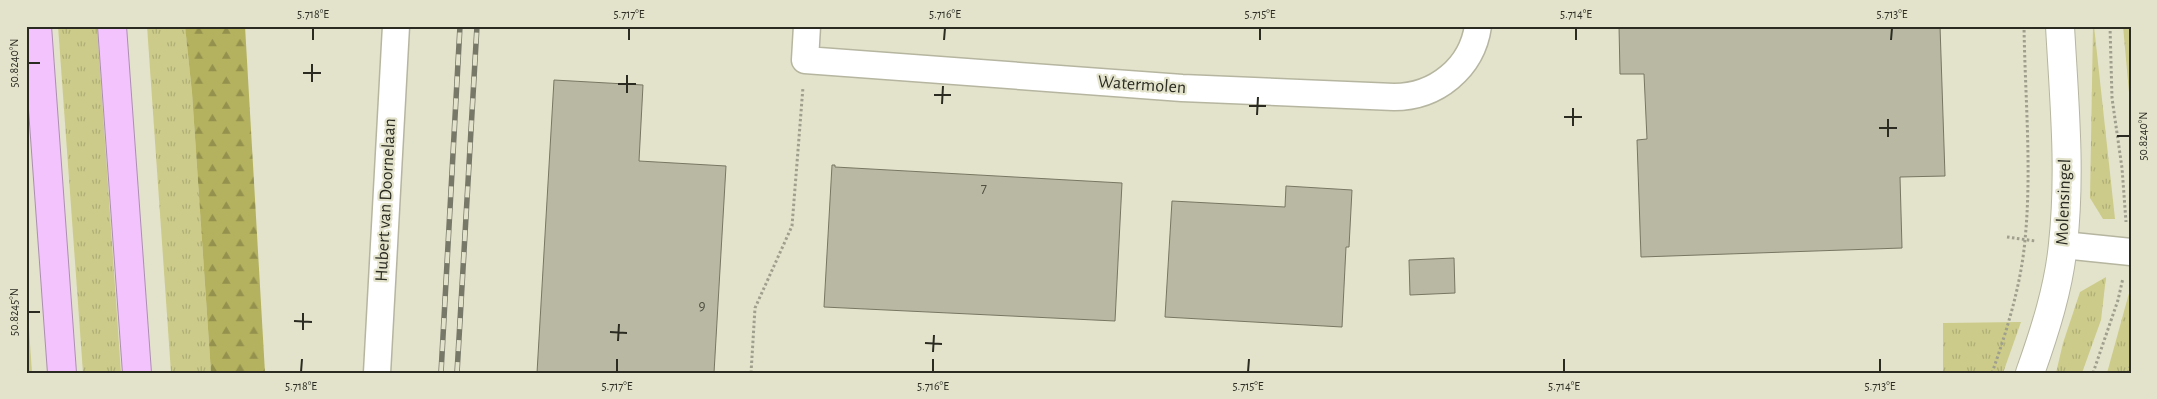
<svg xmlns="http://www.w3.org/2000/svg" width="2157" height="399" viewBox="0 0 2157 399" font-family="'Alegreya Sans',sans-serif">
  <defs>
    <pattern id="grass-tufts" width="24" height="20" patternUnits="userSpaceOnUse" patternTransform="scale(1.25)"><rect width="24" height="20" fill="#cccb8a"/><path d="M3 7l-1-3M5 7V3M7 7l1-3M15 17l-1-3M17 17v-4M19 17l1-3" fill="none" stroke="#afae77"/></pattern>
    <pattern id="forest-firs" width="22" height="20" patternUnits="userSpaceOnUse" patternTransform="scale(1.25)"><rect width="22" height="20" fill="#b4b25e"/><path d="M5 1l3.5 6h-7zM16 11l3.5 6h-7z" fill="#93914d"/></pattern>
  </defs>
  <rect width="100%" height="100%" fill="#e3e3cc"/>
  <!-- grass -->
  <g fill="url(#grass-tufts)">
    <polygon points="58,26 97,26 121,373 83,373"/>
    <polygon points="147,26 185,26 192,93 211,373 171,373"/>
    <polygon points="2093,26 2094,26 2115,219 2103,219 2090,198"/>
    <polygon points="2123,26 2131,26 2131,115"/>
    <polygon points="2106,277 2101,320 2082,373 2056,373 2063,343 2080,292"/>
    <polygon points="26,284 32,373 26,373"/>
    <polygon points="2131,286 2131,373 2107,373"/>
    <polygon points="2021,322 2003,373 1943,373 1943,323"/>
  </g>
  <!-- forest -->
  <polygon fill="url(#forest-firs)" points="185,26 245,26 265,373 211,373 192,93"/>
  <!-- building -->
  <g fill="#b9b9a3" stroke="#777762">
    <polygon points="1619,26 1940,26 1945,176 1900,177 1902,248 1641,257 1637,140 1647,139 1644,74 1620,74"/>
    <polygon points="554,80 643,85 639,161 726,166 714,373 537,373"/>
    <polygon points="832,165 835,165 835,167 1122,183 1115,321 824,307"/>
    <polygon points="1286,186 1352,190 1349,247 1346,247 1342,327 1165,317 1172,201 1285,207"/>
    <polygon points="1454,258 1455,293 1410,295 1409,260"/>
  </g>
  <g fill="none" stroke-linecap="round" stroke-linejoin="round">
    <!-- street casing -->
    <g stroke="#b6b6a0" stroke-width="29">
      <g id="street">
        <path d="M807,26L805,60L1182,88L1394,97C1436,97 1472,68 1478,26"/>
        <polyline points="2063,245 2131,252"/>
        <polyline points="377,373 396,26"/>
      </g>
    </g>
    <!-- secondary casing -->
    <g stroke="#b6b6a0" stroke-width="30">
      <path id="secondary" d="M2030,373C2045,331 2059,287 2063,244C2071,171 2064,99 2060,26"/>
    </g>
    <!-- highway casing -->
    <g stroke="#ac8eb0" stroke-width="30">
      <g id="highway">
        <polyline points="37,26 62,373"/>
        <polyline points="112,26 137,373"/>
      </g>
    </g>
    <!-- path -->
    <g stroke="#9f9f8d" stroke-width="3" stroke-dasharray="2.5 2.5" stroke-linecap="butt">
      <polyline points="2110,26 2112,98 2122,168 2126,222"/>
      <polyline points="2007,237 2035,241"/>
      <polyline points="751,373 755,308 792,226 803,87"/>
      <path d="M1992,373C2007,330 2021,285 2025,240C2032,169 2025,97 2024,26"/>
      <polyline points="2093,373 2118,300 2123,278"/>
      <polyline points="2128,373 2131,365"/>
    </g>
    <!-- street -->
    <use href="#street" stroke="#fff" stroke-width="26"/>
    <!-- secondary -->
    <use href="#secondary" stroke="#fff" stroke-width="28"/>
    <!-- highway -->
    <use href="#highway" stroke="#f2c3fd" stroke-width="28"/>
    <!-- rail casing -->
    <g stroke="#787869" stroke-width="5.5">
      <g id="rail">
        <polyline points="441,373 460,26"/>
        <polyline points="457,373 477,26"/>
      </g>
    </g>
    <!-- rail -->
    <use href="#rail" stroke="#e3e3cc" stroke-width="4" stroke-dasharray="11" stroke-linecap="butt"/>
  </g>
  <!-- ticks -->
  <path fill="none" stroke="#2b2b22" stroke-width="2" d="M313,40V28M629,40V28M944,40L945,28M1260,40V28M1576,40V28M1891,40L1892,28M28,63H40M303,73H321M312,82V64M618,84H636M627,93V75M934,95H951M942,104L943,86M1249,106H1266M1257,115L1258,97M1564,117H1582M1573,126V108M1879,128H1897M2117,136H2130M1888,137V119M28,312H40M294,321L312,322M303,330V313M610,332L627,333M618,341L619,324M925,343L942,344M933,352L934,335M301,372L302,359M617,372V359M933,372V359M1248,372L1249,359M1564,372V359M1880,372V359"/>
  <g text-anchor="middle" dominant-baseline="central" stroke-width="4.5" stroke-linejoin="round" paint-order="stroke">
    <!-- number labels -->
    <g font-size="15" fill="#4e4e42">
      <text x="984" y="188">7</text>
      <text x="702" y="305">9</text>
    </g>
    <!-- street labels -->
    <g font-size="18" fill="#2b2b22" stroke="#e3e3cc">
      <text transform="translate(1142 85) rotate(4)">Watermolen</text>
      <text transform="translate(386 200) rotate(-87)">Hubert van Doornelaan</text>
      <text transform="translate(2064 202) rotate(-88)">Molensingel</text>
    </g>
  </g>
  <!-- border -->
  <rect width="2157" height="399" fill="none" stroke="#e3e3cc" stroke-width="55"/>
  <rect x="28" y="28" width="2102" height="344" fill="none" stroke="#2b2b22" stroke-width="2"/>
  <g font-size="12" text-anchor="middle" fill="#2b2b22">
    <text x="313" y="18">5.718°E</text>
    <text x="629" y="18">5.717°E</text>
    <text x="945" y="18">5.716°E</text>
    <text x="1260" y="18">5.715°E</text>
    <text x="1576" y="18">5.714°E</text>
    <text x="1892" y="18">5.713°E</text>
    <text transform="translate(14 63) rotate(-90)" y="4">50.8240°N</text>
    <text transform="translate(2143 136) rotate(-90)" y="4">50.8240°N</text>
    <text transform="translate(14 312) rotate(-90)" y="4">50.8245°N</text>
    <text x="301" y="390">5.718°E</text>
    <text x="617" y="390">5.717°E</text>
    <text x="933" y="390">5.716°E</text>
    <text x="1248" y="390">5.715°E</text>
    <text x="1564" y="390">5.714°E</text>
    <text x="1880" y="390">5.713°E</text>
  </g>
</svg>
